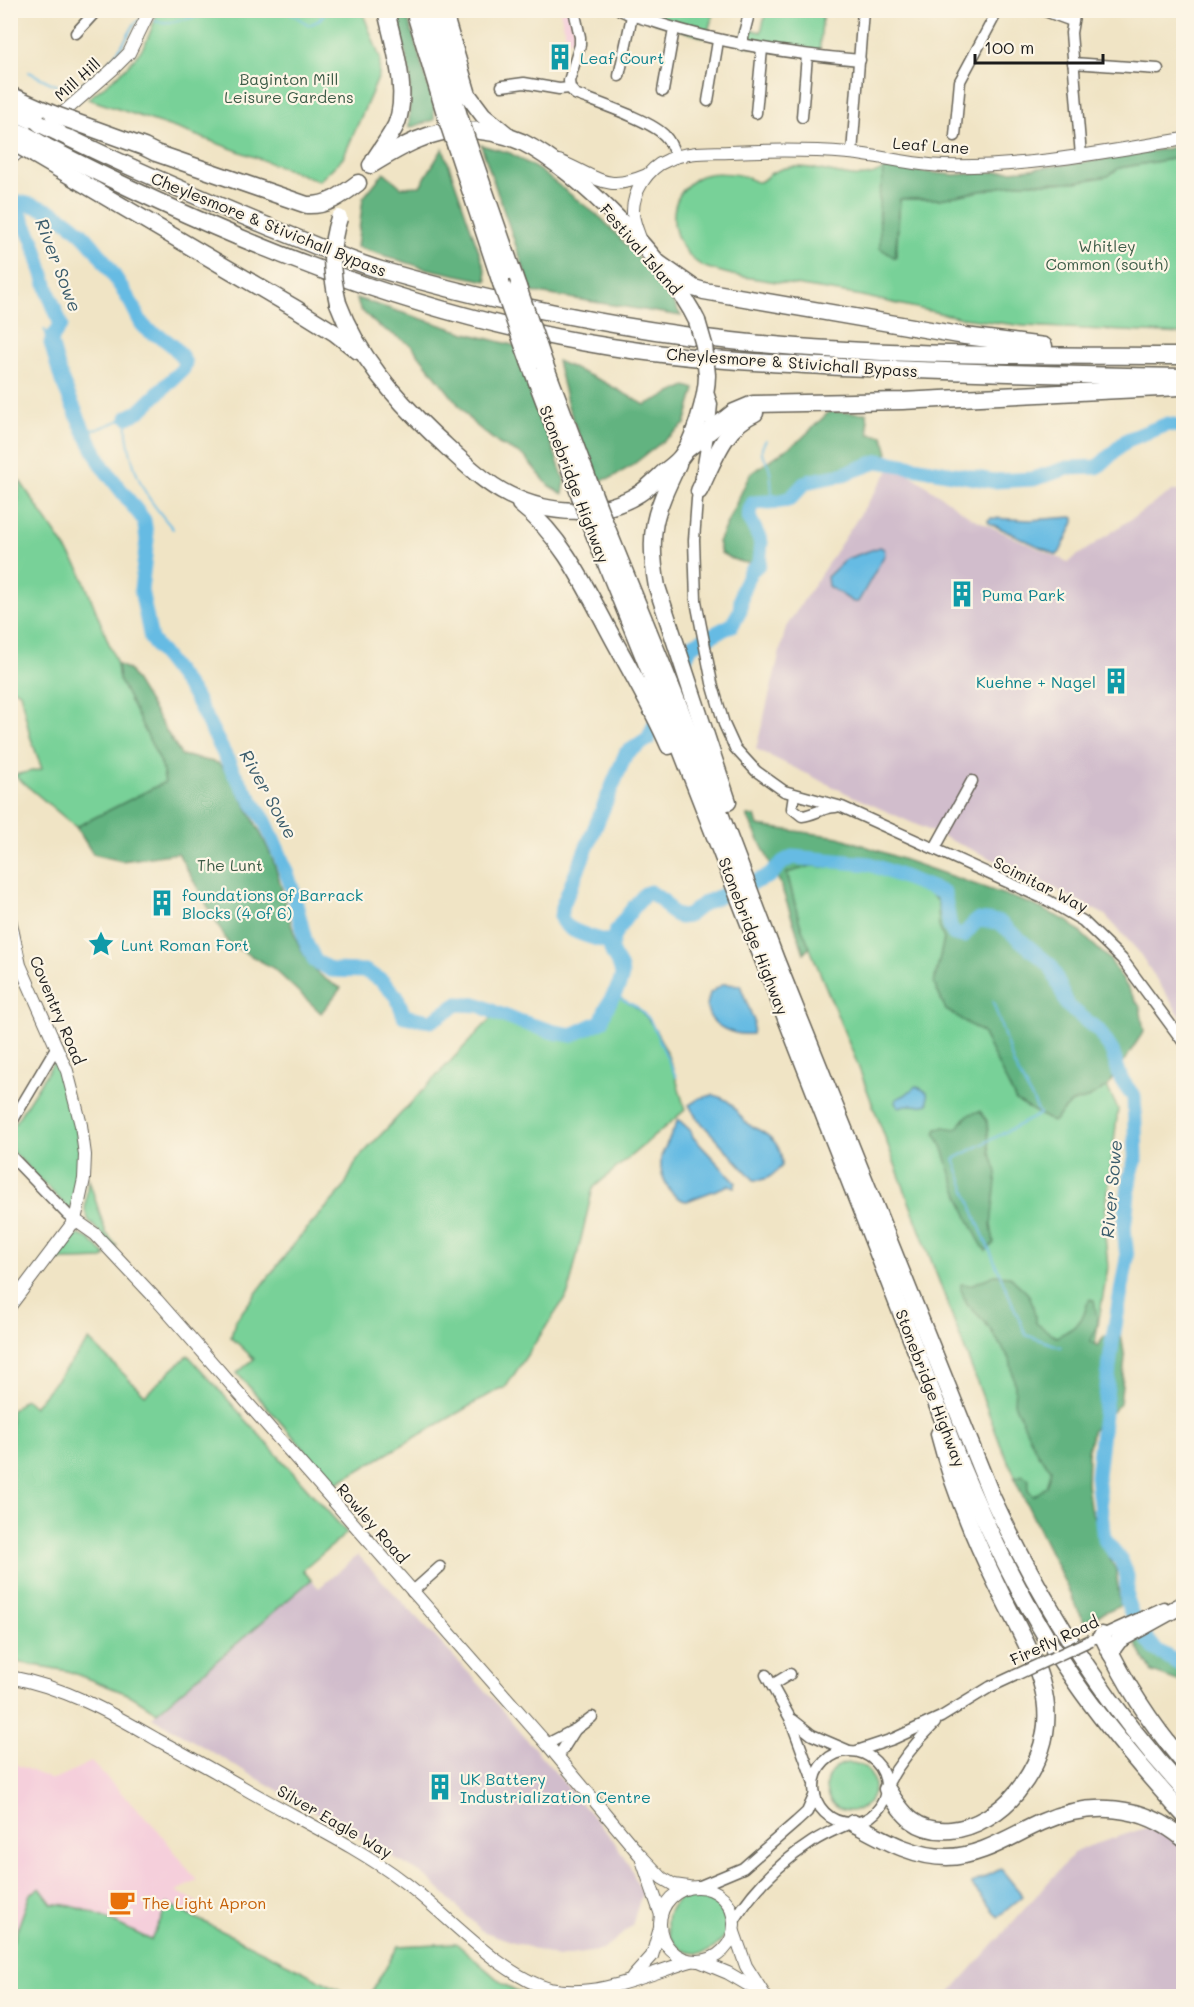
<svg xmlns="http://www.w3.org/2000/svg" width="1194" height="2007" viewBox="0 0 1194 2007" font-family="Mali,sans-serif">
  <rect width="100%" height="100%" fill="#fcf5e5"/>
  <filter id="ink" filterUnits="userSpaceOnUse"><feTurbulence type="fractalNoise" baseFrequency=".0167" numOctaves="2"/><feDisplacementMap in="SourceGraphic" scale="12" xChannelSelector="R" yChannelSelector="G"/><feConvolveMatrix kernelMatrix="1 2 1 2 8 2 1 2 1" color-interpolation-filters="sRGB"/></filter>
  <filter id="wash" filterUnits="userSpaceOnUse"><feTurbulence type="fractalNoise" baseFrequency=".008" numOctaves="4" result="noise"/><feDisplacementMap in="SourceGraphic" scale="24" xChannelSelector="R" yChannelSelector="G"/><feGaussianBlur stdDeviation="1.35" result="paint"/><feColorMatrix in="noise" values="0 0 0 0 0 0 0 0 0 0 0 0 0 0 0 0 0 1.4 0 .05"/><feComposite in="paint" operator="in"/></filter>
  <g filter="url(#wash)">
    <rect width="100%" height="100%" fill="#f0e4c5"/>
    <!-- built -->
    <g fill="#f5cfdb">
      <polygon points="560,11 570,11 577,39 567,40"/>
      <polygon points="10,1762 53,1780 91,1762 158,1830 197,1881 176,1891 197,1902 196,1917 352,1996 11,1996"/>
    </g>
    <!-- industrial -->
    <g fill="#d1bdcc">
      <polygon points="894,463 972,518 1068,562 1172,491 1183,491 1183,1020 1138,951 1105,915 1039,880 848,794 756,749 786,627"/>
      <polygon points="358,1555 482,1687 613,1840 628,1863 642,1893 632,1926 603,1950 557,1957 482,1931 427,1877 152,1717 311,1580 319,1588"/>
      <polygon points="1161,1823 1183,1847 1183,1996 947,1996 1077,1850"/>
    </g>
    <!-- green -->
    <g fill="#78d198" stroke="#4a765a" stroke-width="1.5">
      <path d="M158,11H362L380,58L379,76L343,158L319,181L184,131L88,99C109,82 133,66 146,42C151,32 154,21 158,11Z"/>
      <polygon points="658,11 714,11 706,38 654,22"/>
      <polygon points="766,11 823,11 819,56 741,45 745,28 761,32"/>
      <path d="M1183,157V334L1024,326L962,318L857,295L732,275C720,271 703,269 694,260C668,236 665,198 697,178C709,171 734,173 747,177C751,179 754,183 759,182C763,181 767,176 770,174C779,169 791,166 801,167C828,168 861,187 885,168L879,196L896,257L900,199H940L1020,183H1059L1108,176L1119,168Z"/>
      <polygon points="20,481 79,568 117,664 119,679 161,763 165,782 76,827 14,775 42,769 30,736 20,692 11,688 11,554"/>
      <polygon points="810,866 869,869 926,891 938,901 939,926 944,939 934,984 946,1010 982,1032 1016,1101 1053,1122 1072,1102 1084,1100 1107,1087 1118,1109 1104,1225 1108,1267 1088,1383 1041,1532 1001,1446 857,1063 800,924 787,873"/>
      <path d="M614,995C622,999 631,1003 638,1009C663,1030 677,1079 685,1110L593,1188L568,1294L505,1388L499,1389L335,1484L237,1373L254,1359L231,1337L235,1321L297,1240L343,1189L357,1160L496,1013L553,1032L572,1035L602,1021L604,1009Z"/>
      <path d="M55,1060H57C69,1097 84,1136 80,1176C78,1187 74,1198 71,1209H69L14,1153L11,1148V1129Z"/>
      <polygon points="88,1177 106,1233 117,1246 114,1248 89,1221 85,1211"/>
      <polygon points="79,1235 89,1239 106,1256 103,1259 46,1261 69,1239"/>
      <polygon points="89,1340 145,1395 188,1355 347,1533 303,1570 311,1580 157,1712 130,1695 68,1671 11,1661 11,1411 25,1399 34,1407"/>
      <circle cx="850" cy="1787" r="24"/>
      <path d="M40,1888L52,1904C80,1902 124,1928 151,1940L168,1904L352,1996H11V1947L30,1894Z"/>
      <circle cx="697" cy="1923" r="30"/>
      <polygon points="456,1943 503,1984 527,1996 369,1996 398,1946"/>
    </g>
    <!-- forest -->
    <g fill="#62b380" stroke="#3f684e" stroke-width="1.5">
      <polygon points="396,11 406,11 434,106 434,120 409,128 410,75"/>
      <polygon points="481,145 510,153 539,170 602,219 645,265 672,300 681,316 532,292"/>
      <polygon points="1183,146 1183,157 1119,168 1108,176 1076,182 1020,183 940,199 900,199 895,258 880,248 879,196 885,168 954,175 1023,170 1093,161"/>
      <polygon points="443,148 485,269 487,281 424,268 357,247 363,198 384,172 401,187 420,186"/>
      <polygon points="356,298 466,333 516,346 565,482 563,494 549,486 524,456 499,444 473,423 411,345 377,325 360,309"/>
      <polygon points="557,361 602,381 645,405 686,386 695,389 685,424 630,467 611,478 596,481 568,406"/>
      <path d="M829,412L867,413L869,434L883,436L888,453L881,458L861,461L830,473L810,475L800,480L794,491L786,497H752L744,510L745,523C757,534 757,545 755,561C745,566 731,559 721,553L718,542L750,474L801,439Z"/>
      <path d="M117,664L129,670L181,755L218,763L227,772C242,800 260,828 272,858C291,905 288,965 341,988L321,1013L273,968L228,943L178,853L122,861L93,854L76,827L165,782L161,763L119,679Z"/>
      <polygon points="747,816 755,816 758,826 839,837 1031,904 1069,922 1110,960 1140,1007 1144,1031 1107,1087 1084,1100 1072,1102 1053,1122 1016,1101 982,1032 946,1010 934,983 944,939 939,926 938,901 926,891 869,869 811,866 787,873 800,924 810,947 804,953 780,883"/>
      <path d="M980,1111L987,1121L990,1153L997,1172L991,1225L994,1243L986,1251C972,1233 957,1191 949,1168C945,1155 943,1144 935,1133L937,1129L944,1127L956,1129L968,1115Z"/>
      <path d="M995,1275L1010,1276C1015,1283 1022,1287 1028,1294C1034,1301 1034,1314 1036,1323L1056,1337C1065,1333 1077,1326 1082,1318C1086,1313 1085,1305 1090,1299L1094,1300L1098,1323L1091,1341L1097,1346L1105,1336L1121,1335L1125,1358L1120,1403L1113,1411L1098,1422L1092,1432L1088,1453L1087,1483L1090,1508L1097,1524L1100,1540L1116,1570L1120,1605L1084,1622L1014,1478L1023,1475L1029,1480L1028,1491L1034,1496L1046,1487L1051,1469L1037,1453L1014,1403L1015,1387L1010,1359L985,1322L966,1303L961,1289V1284L970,1285Z"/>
      <polygon points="1142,1640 1160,1650 1183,1659 1183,1683 1152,1672 1135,1643"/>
    </g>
    <!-- water -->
    <g fill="#66bbe3" stroke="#416c80" stroke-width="1.5">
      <polygon points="1072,517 1074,518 1074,522 1060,552 1057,555 989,523 988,520 991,518 1030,520"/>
      <polygon points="880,547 884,549 885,554 858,602 853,602 828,586 827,577 846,559"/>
      <path d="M723,984L740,985L754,1021L752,1034C735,1036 709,1027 707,1007C707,1003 709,997 710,993Z"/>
      <path d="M916,1086L927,1092L928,1104C918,1108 909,1102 899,1107L895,1103L896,1099L905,1095Z"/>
      <path d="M713,1095C733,1100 733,1108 745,1122C748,1125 753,1127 757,1129C774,1138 782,1147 782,1166C773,1175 767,1181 754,1180L696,1117L689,1105L700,1098Z"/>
      <path d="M678,1119L691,1131L693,1137L736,1183L734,1187L729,1185L687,1201C669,1199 657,1172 662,1155C666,1143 674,1132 678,1119Z"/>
      <polygon points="1001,1869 1023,1896 998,1917 971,1884"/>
    </g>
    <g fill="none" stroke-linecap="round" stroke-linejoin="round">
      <!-- stream -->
      <g stroke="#66bbe3" stroke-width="2">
        <polyline points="286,10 309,25 318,21 328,10"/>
        <path d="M155,21C169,25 184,19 198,16C204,15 205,11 215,10"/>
        <polyline points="29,72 63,89 76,85"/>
        <path d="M81,84C106,73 123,45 135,23L140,20"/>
        <polyline points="10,287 18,296"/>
        <polyline points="44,329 51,343"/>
        <path d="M128,417C125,430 128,442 131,455C140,490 151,502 173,529"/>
        <polyline points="84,431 98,429 128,417"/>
        <path d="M766,440C756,455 766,456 769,467C772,477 771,491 773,502"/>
        <polyline points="614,995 637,1007 650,1020 676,1077"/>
        <polyline points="993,1002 1014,1065 1040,1114 954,1159 978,1223 1026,1335 1061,1347"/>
      </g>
      <!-- river -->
      <g stroke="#66bbe3" stroke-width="15">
        <path d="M10,200L14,202L33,241L49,294L61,325L53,336L51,343L62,381L84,431L103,467L144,520L147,540L141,590L151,639L194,695L235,775L265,821L280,855L292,888L305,940L315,961L331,970L365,971L381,980L397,997L404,1016L431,1021L458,1004L479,1005L496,1013L515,1020L554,1032L572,1035L602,1021C605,1004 617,994 621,979C625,967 613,959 611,949C609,934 636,905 645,894L650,892L663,901L671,912L680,917L688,916L704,903L769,876L783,862L792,857L870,864L944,893L950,927L954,934L963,936L977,920L999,922L1051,966L1068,1006L1099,1031L1112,1051L1121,1079L1134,1097L1136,1158L1130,1177L1124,1228L1127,1258L1112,1343L1097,1476L1104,1539L1121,1560L1127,1576V1602L1136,1625L1155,1649L1184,1667"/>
        <path d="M14,202C77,208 101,255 131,303C135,310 138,318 142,324C150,334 155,333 164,339C173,345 181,354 185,363L183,369L141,410L128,417"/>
        <path d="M612,943C599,939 563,932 561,917C561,916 562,908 562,907L626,753L648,739L691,646L732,625L740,611L742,591L750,572L759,564L761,542L749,517L750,509L753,503L781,501L791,498L804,484L810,481L841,475L879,461L993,481L1033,479L1068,468L1096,467L1101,464L1127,440L1168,424L1184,427"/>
      </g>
    </g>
  </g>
  <g filter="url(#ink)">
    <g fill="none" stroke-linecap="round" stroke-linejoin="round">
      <!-- minor casing -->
      <g stroke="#666257" stroke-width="13">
        <g id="minor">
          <path d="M620,10C632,16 643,19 655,22C722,44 790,54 860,60"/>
          <polyline points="1042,10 1072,21"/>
          <polyline points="1075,10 1071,33 1081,156"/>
          <polyline points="76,33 97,10"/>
          <polyline points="741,45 750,10"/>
          <polyline points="1073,63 1158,69"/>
          <polyline points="619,76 632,16"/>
          <polyline points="502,86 524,83 559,89 570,88"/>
          <path d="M570,88L575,94C595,102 653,121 665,136C671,142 673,150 676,157"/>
          <polyline points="570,88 569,81 580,45 580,37 574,10"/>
          <polyline points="663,91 674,29"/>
          <polyline points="708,101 718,41"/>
          <polyline points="756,113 762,49"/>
          <polyline points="802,117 807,55"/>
          <polyline points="955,136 960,81 998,10"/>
          <polyline points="852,153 863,10"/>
          <polyline points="707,389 712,404 710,424 697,499 694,540 696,601 712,683 724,724 735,748 756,771 784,791 842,807 1049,901 1083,921 1122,959 1184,1043"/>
          <path d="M794,795L792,808L802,816C814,815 823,807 836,807"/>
          <polyline points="935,848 972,781"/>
          <polyline points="10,969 20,965"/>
          <polyline points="10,1125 57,1046"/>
          <polyline points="10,1155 67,1214 75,1220"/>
          <polyline points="412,1592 440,1567"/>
          <polyline points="1096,1638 1164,1607"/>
          <polyline points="766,1675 790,1718 814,1783"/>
          <polyline points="772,1685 790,1674"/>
          <polyline points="793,1720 812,1735 847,1750"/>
          <polyline points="547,1744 576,1729 592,1717"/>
          <circle cx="850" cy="1787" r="36"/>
          <polyline points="857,1751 893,1739 941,1717 990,1687"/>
          <polyline points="558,1757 575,1730"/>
          <path d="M887,1785C900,1761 915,1743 935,1723"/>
          <polyline points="700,1886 743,1868 796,1822 807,1812 815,1794"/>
          <path d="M734,1921C753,1890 781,1862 812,1842C824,1834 837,1829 850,1823"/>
        </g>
      </g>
      <!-- tertiary casing -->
      <g stroke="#666257" stroke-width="14">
        <g id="tertiary">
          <polyline points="56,119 112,70 129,53 150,10"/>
          <polyline points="10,159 27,145"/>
          <path d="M559,161C599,177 604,193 647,175"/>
          <path d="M641,241C638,232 634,224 633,214C632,193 647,168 668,160C687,151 710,153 730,152C770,150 810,150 849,153C881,156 912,165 944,166C1024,168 1105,152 1184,139"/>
          <polyline points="10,919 20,965 67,1071 81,1125 85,1155 84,1179 75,1220 10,1306"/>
          <polyline points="75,1220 95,1234 157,1300 547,1744 639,1854 662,1878 674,1885 688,1887"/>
          <path d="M10,1677C64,1687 110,1712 156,1739C188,1756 220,1774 251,1792C302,1821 358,1847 404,1882C447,1914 500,1976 550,1989C596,1999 648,1974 691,1961"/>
          <polyline points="642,1860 661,1915"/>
          <circle cx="697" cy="1924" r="37"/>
          <polyline points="734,1932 746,1966 765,1996"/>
          <polyline points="699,1961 728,1973 762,1993"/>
          <polyline points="633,1977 652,1956 660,1928"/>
        </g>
      </g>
      <!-- trunk casing -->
      <g stroke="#666257" stroke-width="19">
        <g id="trunk">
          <polyline points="414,10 447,120"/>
          <polyline points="428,10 460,119"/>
          <polyline points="443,10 468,95 483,115 506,134"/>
          <polyline points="10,95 53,114"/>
          <polyline points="10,110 40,124"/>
          <path d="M75,122L144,147L156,153L307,205C328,206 342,195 358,183"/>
          <polyline points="10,128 26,135"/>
          <path d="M59,133C129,168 200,198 272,228C308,242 344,259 381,270C499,304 619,329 741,342C888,357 1036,355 1184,356"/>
          <polyline points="468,143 518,287"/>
          <path d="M45,146C226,239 409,315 611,347C687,359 764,363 841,367C955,372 1069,375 1184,377"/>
          <polyline points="456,147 501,283"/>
          <polyline points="35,155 298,310 335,333 358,351"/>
          <path d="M374,160C381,149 390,137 396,125C410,92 393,44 386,10"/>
          <path d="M371,165C399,148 430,129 464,130C483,130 504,134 522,142C577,169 671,266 697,321"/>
          <polyline points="654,260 694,288 704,291 965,336 1044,346"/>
          <path d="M338,303C357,355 395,398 434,435C457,456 481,481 509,495C549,515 602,518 640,493C648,488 654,481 661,475C667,469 676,464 681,457C694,441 707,396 707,375"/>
          <polyline points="530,364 580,496"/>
          <polyline points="545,365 594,495"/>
          <polyline points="685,451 734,412 753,404 902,401 1180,387"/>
          <path d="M678,464C654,514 647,531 657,587L728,802"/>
          <path d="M699,491C713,463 724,426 755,413"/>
          <path d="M520,504C565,538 589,595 616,644C634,677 654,711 669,746"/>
          <path d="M604,521L679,706L776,960L992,1497C1042,1604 1104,1703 1184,1790"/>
          <path d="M590,524L671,724L961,1466C992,1540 1028,1614 1074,1680C1107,1728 1145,1772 1184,1815"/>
          <path d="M1102,1635C1126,1685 1148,1720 1184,1763"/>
          <polyline points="1111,1654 1113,1648 1119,1640 1184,1604"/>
          <path d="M887,1789C903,1815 916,1833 951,1830C975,1828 1002,1811 1017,1792C1078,1715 1031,1657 996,1583C972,1534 952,1485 939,1434"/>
          <path d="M853,1823C883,1839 912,1857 947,1857C981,1857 1012,1835 1042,1822C1090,1801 1143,1804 1184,1839"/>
        </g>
      </g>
      <!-- minor -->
      <use href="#minor" stroke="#fff" stroke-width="10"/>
      <!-- tertiary -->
      <use href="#tertiary" stroke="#fff" stroke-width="12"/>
      <!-- trunk -->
      <use href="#trunk" stroke="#fff" stroke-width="16"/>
      <!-- minor-bridge casing -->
      <g stroke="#666257" stroke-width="13" stroke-linecap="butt">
        <polyline id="minor-bridge" points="990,1687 1091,1640"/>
      </g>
      <!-- trunk-bridge casing -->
      <g stroke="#666257" stroke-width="19" stroke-linecap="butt">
        <g id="trunk-bridge">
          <polyline points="53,114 75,122"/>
          <polyline points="460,119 468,143"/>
          <polyline points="447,120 456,147"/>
          <polyline points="40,124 59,133"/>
          <polyline points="26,135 45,146"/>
          <polyline points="12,142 35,155"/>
          <polyline points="501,283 530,364"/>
          <polyline points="518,287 545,365"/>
          <path d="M338,303C331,273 329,248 339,218"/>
          <polyline points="697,321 704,345 707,375"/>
          <polyline points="594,495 604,521"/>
          <polyline points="580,496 590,524"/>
        </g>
      </g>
      <!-- minor-bridge -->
      <use href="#minor-bridge" stroke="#fff" stroke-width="10"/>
      <!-- trunk-bridge -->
      <use href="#trunk-bridge" stroke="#fff" stroke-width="16"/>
    </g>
  </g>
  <!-- icons -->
  <defs>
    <g id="building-bare" transform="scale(2.07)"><path d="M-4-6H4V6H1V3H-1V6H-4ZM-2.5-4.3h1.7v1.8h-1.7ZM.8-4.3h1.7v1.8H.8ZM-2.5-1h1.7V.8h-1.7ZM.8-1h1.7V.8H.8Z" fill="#0f9aa8" stroke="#fcf5e5" stroke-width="2.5" paint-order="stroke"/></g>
    <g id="sight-bare" transform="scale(2.07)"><path d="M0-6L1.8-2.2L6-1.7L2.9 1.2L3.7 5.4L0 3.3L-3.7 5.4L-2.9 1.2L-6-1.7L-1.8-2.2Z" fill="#0f9aa8" stroke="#fcf5e5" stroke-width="2.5" paint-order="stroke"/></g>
    <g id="cafe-bare" transform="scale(2.07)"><path d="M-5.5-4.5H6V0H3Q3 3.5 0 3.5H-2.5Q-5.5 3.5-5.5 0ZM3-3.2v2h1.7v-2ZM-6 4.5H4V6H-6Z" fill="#e8710a" stroke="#fcf5e5" stroke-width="2.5" paint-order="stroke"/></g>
  </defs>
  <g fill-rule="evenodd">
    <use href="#building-bare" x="560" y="57"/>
    <use href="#building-bare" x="962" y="594"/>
    <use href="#building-bare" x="1116" y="681"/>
    <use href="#building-bare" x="162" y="903"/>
    <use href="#sight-bare" x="101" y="944"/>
    <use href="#building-bare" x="440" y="1787"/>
    <use href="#cafe-bare" x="122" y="1902"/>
  </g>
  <g text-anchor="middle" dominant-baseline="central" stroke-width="4.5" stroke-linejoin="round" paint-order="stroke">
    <!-- culture labels -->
    <g font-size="16" fill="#0d838f" stroke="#fcf5e5" text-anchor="start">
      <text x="580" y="57">Leaf Court</text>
      <text x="982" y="594">Puma Park</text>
      <text x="1096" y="681" text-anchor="end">Kuehne + Nagel</text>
      <text x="182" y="894">foundations of Barrack<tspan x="182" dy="18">Blocks (4 of 6)</tspan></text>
      <text x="121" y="944">Lunt Roman Fort</text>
      <text x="460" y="1778">UK Battery<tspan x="460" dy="18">Industrialization Centre</tspan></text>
    </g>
    <!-- park labels -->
    <g font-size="16" fill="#3c5b47" stroke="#fcf5e5">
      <text x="289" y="78">Baginton Mill<tspan x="289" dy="18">Leisure Gardens</tspan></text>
      <text x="1107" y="245">Whitley<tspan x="1107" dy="18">Common (south)</tspan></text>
      <text x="230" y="864">The Lunt</text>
    </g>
    <!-- street labels -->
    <g font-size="16" fill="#1c1c1c" stroke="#fcf5e5">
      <text transform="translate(77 79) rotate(-42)">Mill Hill</text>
      <text transform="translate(931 145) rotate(4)">Leaf Lane</text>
      <text transform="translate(269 224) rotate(22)">Cheylesmore &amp; Stivichall Bypass</text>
      <text transform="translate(641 249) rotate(49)">Festival Island</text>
      <text transform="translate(792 362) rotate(4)">Cheylesmore &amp; Stivichall Bypass</text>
      <text transform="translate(575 484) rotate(69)">Stonebridge Highway</text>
      <text transform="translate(1041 884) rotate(27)">Scimitar Way</text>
      <text transform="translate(754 936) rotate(69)">Stonebridge Highway</text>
      <text transform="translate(58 1010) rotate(67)">Coventry Road</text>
      <text transform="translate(931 1388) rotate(69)">Stonebridge Highway</text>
      <text transform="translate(373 1523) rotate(49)">Rowley Road</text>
      <text transform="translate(1054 1640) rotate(-25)">Firefly Road</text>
      <text transform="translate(335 1821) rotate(30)">Silver Eagle Way</text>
    </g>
    <!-- food labels -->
    <g font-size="16" fill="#c56008" stroke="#fcf5e5" text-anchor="start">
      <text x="142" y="1902">The Light Apron</text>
    </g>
    <!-- water labels -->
    <g font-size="18" font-style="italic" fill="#3a5c6c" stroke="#fcf5e5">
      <text transform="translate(59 265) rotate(69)">River Sowe</text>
      <text transform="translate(269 794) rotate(61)">River Sowe</text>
      <text transform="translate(1111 1189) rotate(-85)">River Sowe</text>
    </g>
  </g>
  <!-- margin -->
  <rect width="1194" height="2007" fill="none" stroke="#fcf5e5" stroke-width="36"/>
  <!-- scale -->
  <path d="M975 54v9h128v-9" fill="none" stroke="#1c1c1c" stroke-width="3"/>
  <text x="984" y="54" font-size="18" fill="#1c1c1c" stroke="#fcf5e5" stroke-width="4.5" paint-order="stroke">100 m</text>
</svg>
